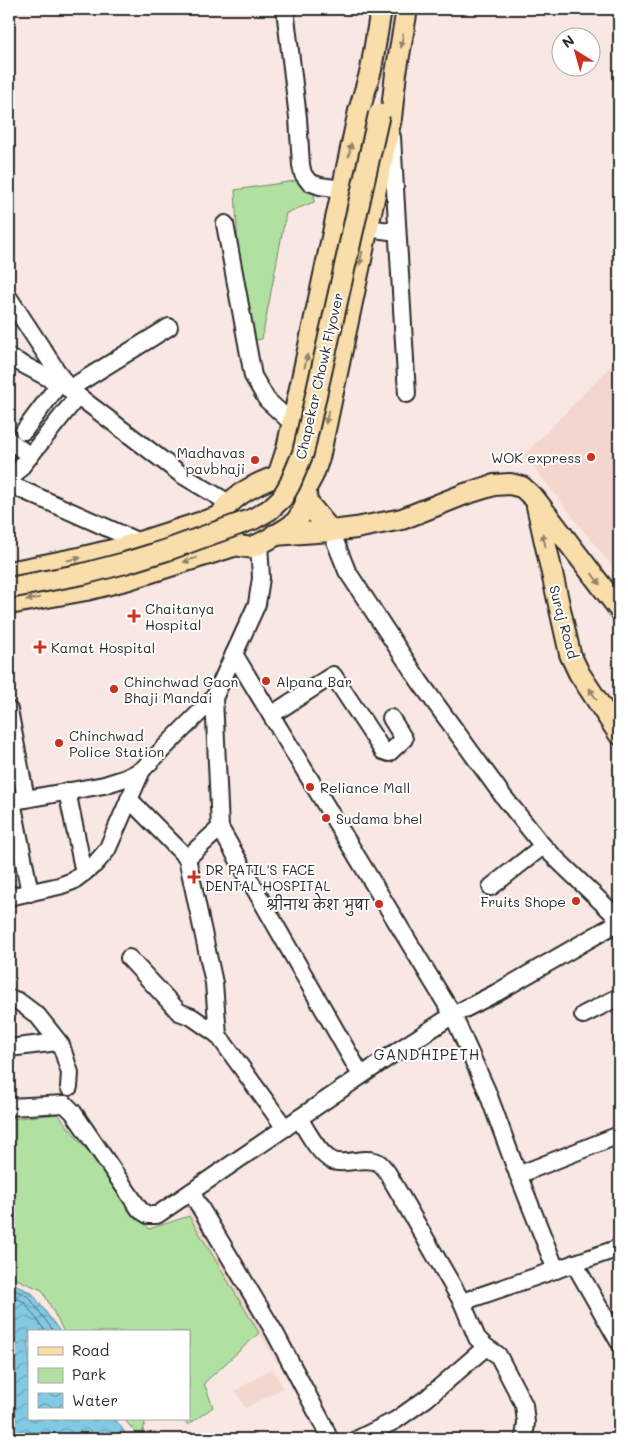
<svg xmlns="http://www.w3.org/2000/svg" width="628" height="1448" viewBox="0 0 628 1448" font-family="Mali,'Playpen Sans Deva',sans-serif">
  <defs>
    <pattern id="water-waves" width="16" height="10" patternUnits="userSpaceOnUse" patternTransform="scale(1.25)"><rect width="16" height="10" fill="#82cae3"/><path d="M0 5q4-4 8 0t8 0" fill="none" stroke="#6ba4b8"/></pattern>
  </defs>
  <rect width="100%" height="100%" fill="#f8e7e2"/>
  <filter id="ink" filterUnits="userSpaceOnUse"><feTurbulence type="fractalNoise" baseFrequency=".02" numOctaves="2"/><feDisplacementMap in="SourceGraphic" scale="10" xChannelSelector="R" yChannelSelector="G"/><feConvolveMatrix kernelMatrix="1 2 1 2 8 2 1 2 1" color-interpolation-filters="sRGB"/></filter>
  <g filter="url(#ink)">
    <!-- built -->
    <g fill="#f3d6ce">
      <polygon points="619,358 619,575 524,455"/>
      <polygon points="197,1203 287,1356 277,1363 186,1210"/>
      <polygon points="272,1368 283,1388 245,1408 236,1391"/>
    </g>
    <!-- green -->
    <g fill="#b1e1a1" stroke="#6e8666">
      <polygon points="315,178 314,202 286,213 262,339 243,341 235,190"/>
      <polygon points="58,1114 149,1229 189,1216 259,1333 204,1383 213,1407 188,1425 183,1419 189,1419 189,1332 64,1332 42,1290 9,1276 9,1119"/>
      <polygon points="124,1419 146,1419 141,1439"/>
    </g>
    <!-- water -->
    <polygon fill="url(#water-waves)" stroke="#5f8a99" points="9,1281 32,1293 59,1330 59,1332 29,1332 29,1419 115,1419 130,1439 10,1439 9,1437"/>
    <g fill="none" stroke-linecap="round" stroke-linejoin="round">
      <!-- shore -->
      <g stroke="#4e6b75" stroke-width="1">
        <polyline points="9,1287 29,1297 54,1332"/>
        <polyline points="9,1294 24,1302 46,1332"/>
      </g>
      <!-- minor casing -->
      <g stroke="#2b2b2b" stroke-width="20">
        <g id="minor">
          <polyline points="285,9 298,118 301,165 303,174 309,182 320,186 342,189"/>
          <polyline points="392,137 407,394"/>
          <polyline points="225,224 253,376 267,400 293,424"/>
          <polyline points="367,228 397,232"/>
          <polyline points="9,298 68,388"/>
          <polyline points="9,357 69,389 182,475 229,503"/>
          <polyline points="69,389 169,327"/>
          <polyline points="24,431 59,384"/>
          <polyline points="9,440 30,456"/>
          <polyline points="9,482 78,396"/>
          <polyline points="9,484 139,542"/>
          <polyline points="331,531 347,571 420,682 503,796 543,846 619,919"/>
          <polyline points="234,654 453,1015 487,1091 514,1164 556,1270"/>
          <polyline points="214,698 220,828 361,1075"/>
          <polyline points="9,710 26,799"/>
          <polyline points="271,715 333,675 383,751 389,753 404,739 391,718"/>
          <polyline points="67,791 84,873"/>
          <polyline points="129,799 187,858"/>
          <polyline points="12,801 30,893"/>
          <polyline points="9,802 104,785 126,778 142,770 214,698 257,604 261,578 259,544"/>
          <polyline points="220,828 187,858 214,983 218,1035 285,1128"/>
          <polyline points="491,887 543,846"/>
          <polyline points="9,897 59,886 73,881 95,864 107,850 142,770"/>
          <polyline points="129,958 179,1012 192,1017 218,1035"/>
          <polyline points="9,998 18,1001 38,1016 61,1045 70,1073 69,1087"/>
          <polyline points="583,1015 619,997"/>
          <polyline points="9,1048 58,1042"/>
          <polyline points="9,1107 65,1104 73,1112 140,1210 148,1215 157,1215 399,1050 453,1015 496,993 619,922"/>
          <path d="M299,1118C307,1131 319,1155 333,1161C347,1166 365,1155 379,1163C382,1165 385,1170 387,1172L462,1302L477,1338L486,1347L498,1355L524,1405L526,1423L524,1439"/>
          <polyline points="518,1175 619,1135"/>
          <polyline points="191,1192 275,1333 324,1426 329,1439"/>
          <polyline points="574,1263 619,1342"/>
          <polyline points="462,1302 619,1248"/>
          <polyline points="358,1439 396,1420 427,1398 486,1347"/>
        </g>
      </g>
      <!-- major casing -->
      <g stroke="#2b2b2b" stroke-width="24">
        <g id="major">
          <polyline points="278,476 287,449 359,111 371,70 381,9"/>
          <path d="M278,476C308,474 314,499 297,520C292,527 260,545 251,547C242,548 233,544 227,538C199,510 258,482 278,476Z"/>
          <polyline points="306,488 313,475 319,458 391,118 396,73 407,9"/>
          <polyline points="306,501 331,531"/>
          <polyline points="537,506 570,654 579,673 619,734"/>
          <polyline points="274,535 331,531 356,528 402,519 465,494 494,485 510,484 522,487 535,499 619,609"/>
          <polyline points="9,572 79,558 121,548 221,516"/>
          <polyline points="9,604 86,590 129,579 237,545"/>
        </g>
      </g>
      <!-- minor -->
      <use href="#minor" stroke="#fff" stroke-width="16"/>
      <!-- major -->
      <use href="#major" stroke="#f9deab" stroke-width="20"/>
      <!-- major-bridge casing -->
      <g stroke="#2b2b2b" stroke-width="24" stroke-linecap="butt">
        <polyline id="major-bridge" points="9,588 83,574 125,563 167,550 253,519 269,510 282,498 290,484 303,453 379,114"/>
      </g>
      <!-- major-bridge -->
      <use href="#major-bridge" stroke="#f9deab" stroke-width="20"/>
    </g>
    <!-- one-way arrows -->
    <defs><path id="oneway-solid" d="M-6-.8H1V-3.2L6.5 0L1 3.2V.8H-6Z" transform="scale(1.25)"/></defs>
    <g fill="#92846b">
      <use href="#oneway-solid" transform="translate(402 41) rotate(100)"/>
      <use href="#oneway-solid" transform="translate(350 150) rotate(-78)"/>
      <use href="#oneway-solid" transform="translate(361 258) rotate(102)"/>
      <use href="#oneway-solid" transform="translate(306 361) rotate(-78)"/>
      <use href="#oneway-solid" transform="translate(327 417) rotate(102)"/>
      <use href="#oneway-solid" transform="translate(544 540) rotate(-103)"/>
      <use href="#oneway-solid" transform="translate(74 559) rotate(-11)"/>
      <use href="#oneway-solid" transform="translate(190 560) rotate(161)"/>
      <use href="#oneway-solid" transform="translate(596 579) rotate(53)"/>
      <use href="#oneway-solid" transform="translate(33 599) rotate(170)"/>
      <use href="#oneway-solid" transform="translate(593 694) rotate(-123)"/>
    </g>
  </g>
  <!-- markers -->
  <g fill="#c8321e" stroke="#fff" stroke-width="2">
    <circle cx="591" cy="457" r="5"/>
    <circle cx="255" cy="460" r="5"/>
    <path d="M131.5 608.5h5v5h5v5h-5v5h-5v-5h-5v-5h5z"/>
    <path d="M37.5 639.5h5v5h5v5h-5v5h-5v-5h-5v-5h5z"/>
    <circle cx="266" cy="681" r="5"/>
    <circle cx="114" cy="689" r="5"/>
    <circle cx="59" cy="743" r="5"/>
    <circle cx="310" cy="787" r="5"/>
    <circle cx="326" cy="818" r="5"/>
    <path d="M191.5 869.5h5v5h5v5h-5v5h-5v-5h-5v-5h5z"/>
    <circle cx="576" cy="901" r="5"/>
    <circle cx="379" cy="904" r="5"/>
  </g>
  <g text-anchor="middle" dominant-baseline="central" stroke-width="4" stroke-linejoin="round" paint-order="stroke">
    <!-- street labels -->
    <g font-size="14" fill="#2b2b2b" stroke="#fff">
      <text transform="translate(319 376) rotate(-77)">Chapekar Chowk Flyover</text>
      <text transform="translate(564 622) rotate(75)">Suraj Road</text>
    </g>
    <!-- poi labels -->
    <g font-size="14" fill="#2b2b2b" stroke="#fff" text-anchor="start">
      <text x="245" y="452" text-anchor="end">Madhavas<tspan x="245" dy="16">pavbhaji</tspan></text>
      <text x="581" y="457" text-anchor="end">WOK express</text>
      <text x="145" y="608">Chaitanya<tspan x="145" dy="16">Hospital</tspan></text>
      <text x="51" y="647">Kamat Hospital</text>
      <text x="124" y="681">Chinchwad Gaon<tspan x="124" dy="16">Bhaji Mandai</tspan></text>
      <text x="276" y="681">Alpana Bar</text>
      <text x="69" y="735">Chinchwad<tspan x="69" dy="16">Police Station</tspan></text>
      <text x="320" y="787">Reliance Mall</text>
      <text x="336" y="818">Sudama bhel</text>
      <text x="205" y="869">DR PATIL'S FACE<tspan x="205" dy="16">DENTAL HOSPITAL</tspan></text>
      <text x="566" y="901" text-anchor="end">Fruits Shope</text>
      <text x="369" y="904" text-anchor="end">श्रीनाथ केश भुषा</text>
    </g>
    <!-- neighbourhood labels -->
    <g font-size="15" letter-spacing="1" fill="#2b2b2b" stroke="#fff">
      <text x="427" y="1054">GANDHIPETH</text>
    </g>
  </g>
  <!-- margin -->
  <rect width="628" height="1448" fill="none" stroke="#fff" stroke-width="30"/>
  <rect x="15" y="15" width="598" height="1418" fill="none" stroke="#2b2b2b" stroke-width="2" filter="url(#ink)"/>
  <!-- legend -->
  <rect x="28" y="1330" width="162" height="90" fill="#ffffff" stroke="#aaaaaa"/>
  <rect x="38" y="1347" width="25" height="8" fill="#f9deab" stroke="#aaaaaa"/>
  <text x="72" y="1356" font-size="15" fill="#2b2b2b">Road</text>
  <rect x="38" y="1368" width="25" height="15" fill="#b1e1a1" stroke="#aaaaaa"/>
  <text x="72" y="1380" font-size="15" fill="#2b2b2b">Park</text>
  <rect x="38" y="1393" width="25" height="15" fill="url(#water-waves)" stroke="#aaaaaa"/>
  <text x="72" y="1406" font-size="15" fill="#2b2b2b">Water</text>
  <!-- north arrow -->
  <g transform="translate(576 52) rotate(323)"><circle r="24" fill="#ffffff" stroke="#aaaaaa"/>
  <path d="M0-4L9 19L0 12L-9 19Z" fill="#c8321e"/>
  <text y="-8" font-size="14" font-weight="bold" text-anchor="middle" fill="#2b2b2b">N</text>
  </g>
</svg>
